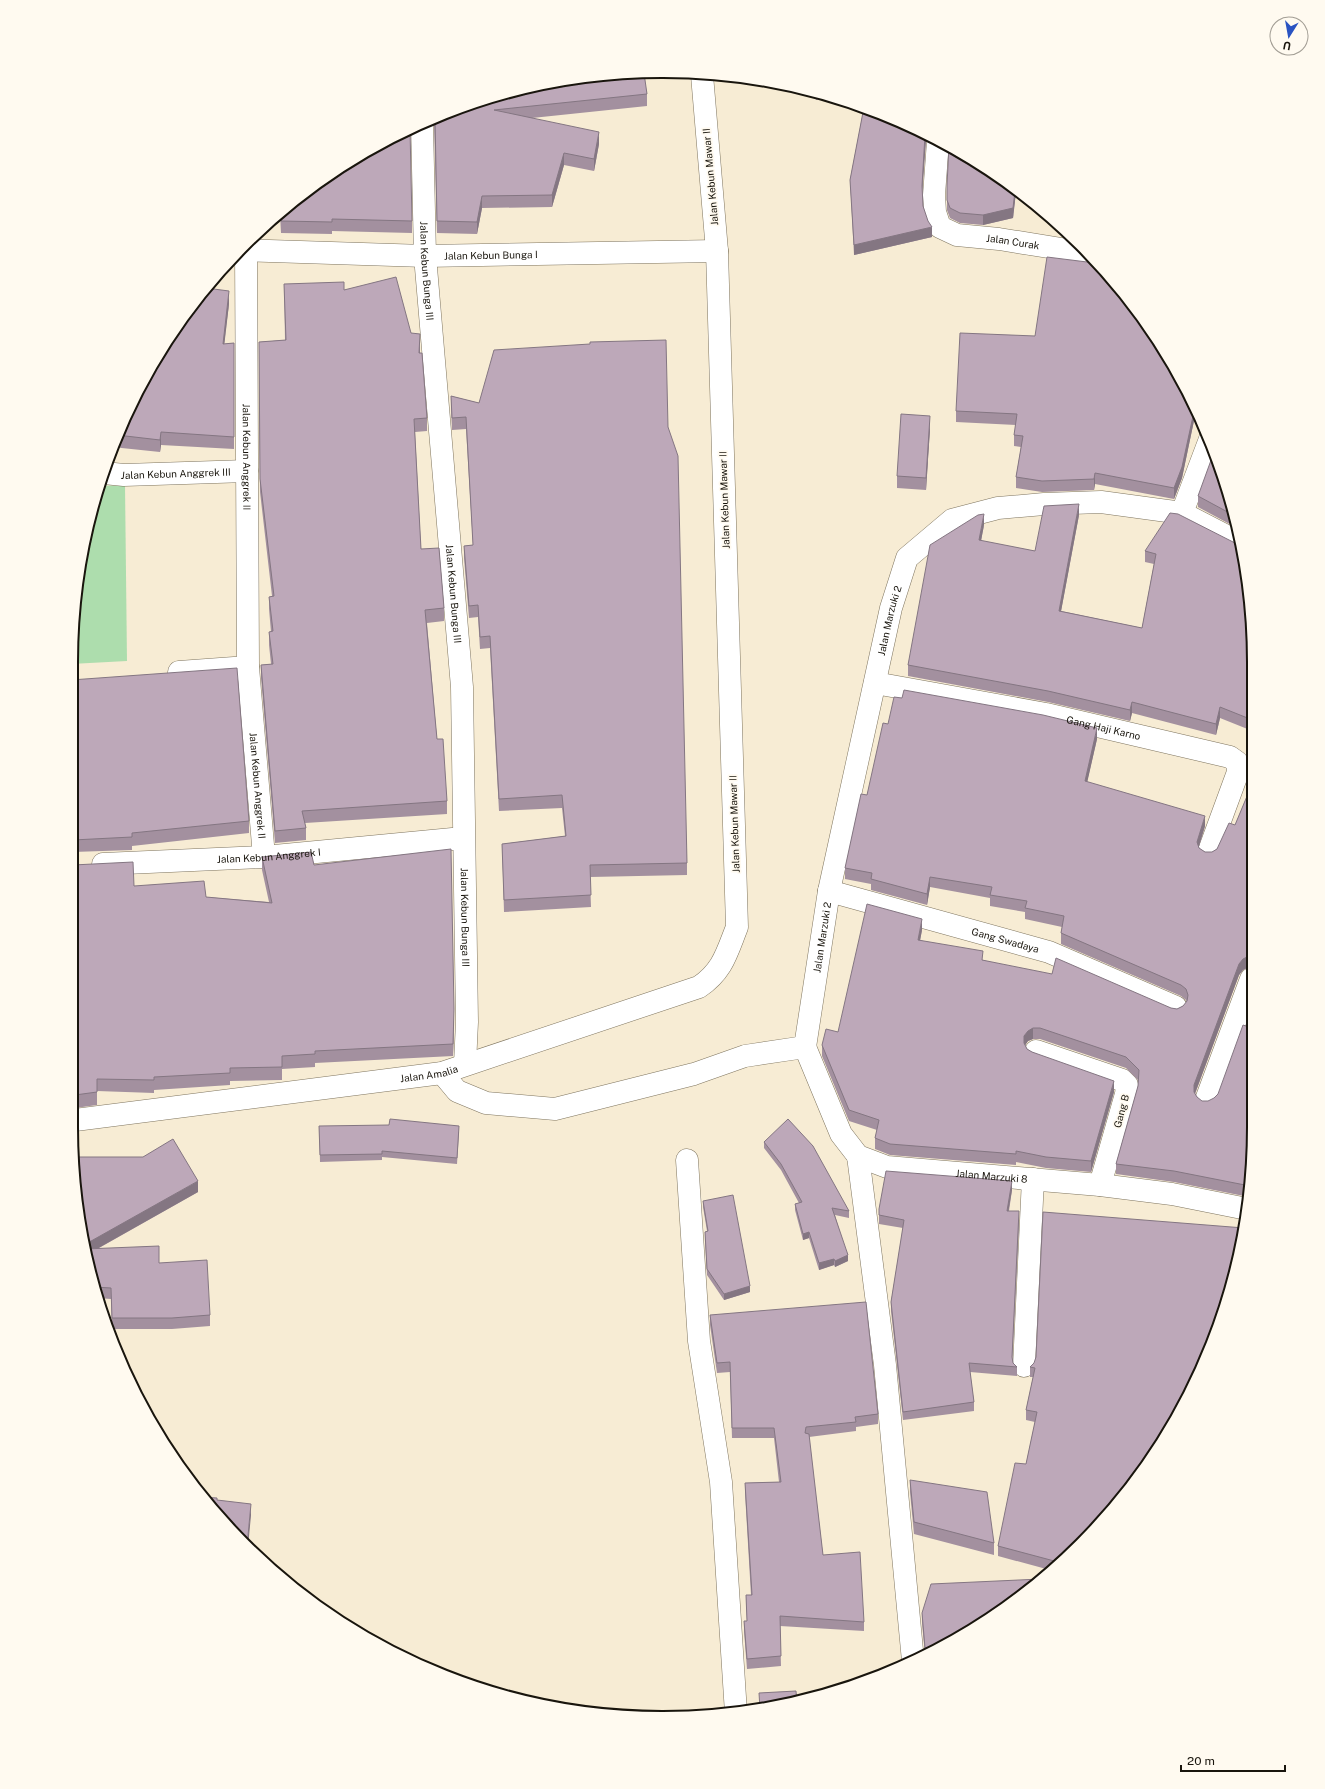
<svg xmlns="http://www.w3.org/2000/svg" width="1325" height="1789" viewBox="0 0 1325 1789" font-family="'Public Sans',sans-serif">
  <rect width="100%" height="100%" fill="#f7ecd4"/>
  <!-- green -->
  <polygon fill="#adddad" points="125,485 127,661 71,664 76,585 91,510 99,486"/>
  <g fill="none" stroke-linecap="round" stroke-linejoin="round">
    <!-- minor casing -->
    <g stroke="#7f755f" stroke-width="23">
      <g id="minor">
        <path id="s1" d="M422,124L425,256L462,687L467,1022L465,1064"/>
        <path id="s2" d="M938,141L934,195L935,212L940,227L957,235L999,239L1086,253"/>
        <path id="s3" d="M246,246L248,667L264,857"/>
        <path id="s4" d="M242,250L425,256L717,251"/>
        <path id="s5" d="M104,473L124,475L247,471"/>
        <polyline points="1182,513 1240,543"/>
        <polyline points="179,672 248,667"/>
        <path id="s6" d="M875,683L1046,714L1230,757L1237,762L1238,772L1209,851"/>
        <path id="s7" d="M103,864L264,857L463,838"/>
        <path id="s8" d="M829,891L1049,952L1176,1007"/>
        <path id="s9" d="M805,1047L829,891L891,608L907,558L952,520L998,508L1044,504L1101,502L1182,513L1210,439"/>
        <path id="s10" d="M805,1047L841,1134L858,1156L887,1167L1100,1185L1172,1194L1247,1209"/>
        <polyline points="1036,1051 1122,1080 1127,1085 1126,1094 1100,1185"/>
        <polyline points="442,1073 457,1091 486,1103 555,1109 694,1074 745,1056 805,1047"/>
        <polyline points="1206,1100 1251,979"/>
        <path id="s11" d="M75,1120L442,1073L699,987C723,971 727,952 737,927L717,251L702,75"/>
        <polyline points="858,1156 885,1365 913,1661"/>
        <polyline points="687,1160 699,1341 721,1482 736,1713"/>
        <polyline points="1024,1366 1033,1179"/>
      </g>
    </g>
    <!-- minor -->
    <use href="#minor" stroke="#fff" stroke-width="22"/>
  </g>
  <!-- wall -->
  <g fill="#a3909f">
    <polygon points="624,72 645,73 645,77 644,77 647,94 647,106 532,118 599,144 594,171 564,165 552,207 482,208 477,234 437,233 434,124 433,120 509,91"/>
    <polygon points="814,93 830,97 816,100"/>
    <polygon points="864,107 927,136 926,140 922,190 923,206 932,237 854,255 850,180"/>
    <polygon points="958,150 1016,192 1013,218 983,225 960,223 950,218 947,210 947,185"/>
    <polygon points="302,193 412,221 412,233 332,231 332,234 281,233 280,214"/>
    <polygon points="284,284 344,290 411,333 420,347 420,353 427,418 427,431 415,432 421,549 444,608 444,621 427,623 437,739 447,801 447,814 305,823 306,828 306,840 275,843 261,678 261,665 271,664 269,645 269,632 271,632 269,609 269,597 272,596 260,492 259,342 285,340"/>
    <polygon points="229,304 224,344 234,343 234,449 161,445 160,452 112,447 116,436 171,334"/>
    <polygon points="1035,336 1175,367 1196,411 1182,478 1174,499 1095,484 1094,490 1042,492 1016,488 1016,477 1021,447 1014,446 1014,435 1016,425 956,422 956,411"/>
    <polygon points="451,396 479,403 668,427 687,863 687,875 590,877 591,907 504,912 502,844 565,836 562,808 499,811 490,648 480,649 478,617 469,618 464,558 464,546 473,545 466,429 452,430 451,408"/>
    <polygon points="930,428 926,490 897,488 897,476"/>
    <polygon points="1198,496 1234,509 1237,528 1198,507"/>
    <polygon points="1079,515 1061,611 1142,628 1154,564 1145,562 1145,551 1235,543 1249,585 1250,730 1220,718 1216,735 1132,713 1130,721 1048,702 908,676 908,665 984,525 981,541 1035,551"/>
    <polygon points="71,680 249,821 249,833 132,846 132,850 73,852"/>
    <polygon points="888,724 1097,739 1087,782 1205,826 1199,846 1199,848 1205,852 1212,852 1217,849 1235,825 1250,789 1251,967 1249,967 1243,970 1239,975 1195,1094 1197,1097 1253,1165 1249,1197 1174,1182 1116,1174 1116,1164 1138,1086 1138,1080 1126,1068 1040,1039 1033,1039 1028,1041 1025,1045 1027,1049 1032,1052 1114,1092 1091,1172 1046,1168 1016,1162 1016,1165 890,1155 875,1149 875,1138 877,1130 849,1121 822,1056 822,1045 838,1032 922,930 920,940 983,960 1171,1008 1177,1009 1183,1006 1187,1002 1186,1000 1181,996 1061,944 1061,933 1062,927 1025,919 1025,912 990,906 990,898 930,887 927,905 871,890 871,884 845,879 845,868 867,795"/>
    <polygon points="262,857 314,865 454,1022 453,1056 315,1063 315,1067 282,1069 282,1080 230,1081 230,1085 154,1090 154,1093 97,1091 97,1105 75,1108 73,865 134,886 206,897 269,902 262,870"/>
    <polygon points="319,1126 459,1132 457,1164 382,1157 382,1160 320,1162"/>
    <polygon points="764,1142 849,1211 849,1218 835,1215 848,1261 835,1267 834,1265 819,1270 809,1238 803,1240 795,1210 795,1204 799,1203 781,1170 764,1148"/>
    <polygon points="1012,1190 1009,1211 1019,1220 1012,1358 1013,1363 1017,1367 1017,1376 970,1372 974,1402 974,1411 903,1420 891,1311 891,1302 903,1228 879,1224 879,1209"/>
    <polygon points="198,1192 99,1248 159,1263 210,1315 210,1326 172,1329 112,1329 111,1299 97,1298 91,1280 76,1204"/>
    <polygon points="703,1201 750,1292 724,1300 707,1275 705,1238 705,1232 707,1231 703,1207"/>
    <polygon points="1244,1231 1234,1271 1233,1271 1107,1516 1050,1570 998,1556 998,1546 1026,1464 1035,1422 1026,1420 1026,1410 1033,1377 1030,1377 1030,1367"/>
    <polygon points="710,1315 878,1414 878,1424 856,1427 856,1431 809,1437 823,1555 864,1622 864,1631 780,1626 781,1666 747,1669 744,1631 744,1621 747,1621 746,1595 751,1595 745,1493 745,1483 779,1482 774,1438 732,1438 730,1372 717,1373 710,1325"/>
    <polygon points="910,1480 994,1543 994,1555 914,1534 910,1492"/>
    <polygon points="922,1613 958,1639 925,1655 922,1623"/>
  </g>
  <!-- shaded-wall -->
  <g fill="#847682">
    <polygon points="599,132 599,144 594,171 594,159"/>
    <polygon points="925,135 927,136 926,140 922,196 922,186"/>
    <polygon points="564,153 564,165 552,207 552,195"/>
    <polygon points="1015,191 1016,192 1013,218 983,225 983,215"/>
    <polygon points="482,196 482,208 477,234 477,222"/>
    <polygon points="932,227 932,237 854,255 854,245"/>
    <polygon points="229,291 229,304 223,356 223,344"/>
    <polygon points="420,334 420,347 419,366 419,353"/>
    <polygon points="1195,407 1196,411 1182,478 1174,499 1174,488"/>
    <polygon points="930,416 930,428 926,490 926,478"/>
    <polygon points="161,432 161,445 160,452 160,440"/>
    <polygon points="1095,473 1095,484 1094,490 1094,479"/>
    <polygon points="1079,504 1079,515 1059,622 1059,611"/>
    <polygon points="984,514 984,525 979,551 979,540"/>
    <polygon points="1132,702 1132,713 1130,721 1130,710"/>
    <polygon points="1220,707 1220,718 1216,735 1216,724"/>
    <polygon points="1097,728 1097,739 1085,792 1085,781"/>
    <polygon points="1205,816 1205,826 1197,853 1197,842"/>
    <polygon points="930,877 930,887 927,905 927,894"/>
    <polygon points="922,919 922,930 918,951 918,940"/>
    <polygon points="1249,956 1249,967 1243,970 1239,975 1194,1096 1194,1102 1194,1085 1239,964 1243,959"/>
    <polygon points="454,1009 454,1022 453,1056 453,1044"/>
    <polygon points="1033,1028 1033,1039 1028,1041 1024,1047 1024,1054 1024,1036 1028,1031"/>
    <polygon points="1114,1081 1114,1092 1091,1172 1091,1161"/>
    <polygon points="198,1181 198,1192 86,1255 84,1245"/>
    <polygon points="1012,1181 1012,1190 1007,1219 1007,1211"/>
    <polygon points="1019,1211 1019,1220 1012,1365 1012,1357"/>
    <polygon points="1244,1228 1243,1242 1234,1271 1234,1261"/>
    <polygon points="809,1232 809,1238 803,1240 803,1234"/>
    <polygon points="848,1255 848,1261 835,1267 835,1261"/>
    <polygon points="834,1259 834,1265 819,1270 819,1263"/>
    <polygon points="1233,1261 1233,1271 1212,1340 1203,1359"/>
    <polygon points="750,1286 750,1292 724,1300 724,1294"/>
    <polygon points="251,1504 251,1515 248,1547 247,1546"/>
  </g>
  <!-- building -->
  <g fill="#bda8b9" stroke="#847682">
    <polygon points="624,72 644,73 647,94 494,110 599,132 594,159 564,153 552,195 482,196 477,222 437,221 435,119 509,91"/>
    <polygon points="864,107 925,135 922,186 923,206 928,221 932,227 854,245 850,180"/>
    <polygon points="410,129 412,221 332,219 332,222 281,221 281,213 302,193 401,132"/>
    <polygon points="949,146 958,150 1015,191 1013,208 983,215 960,213 950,208 947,200 947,185"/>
    <polygon points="1047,257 1095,263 1132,302 1175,367 1195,407 1182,467 1174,488 1095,473 1094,479 1042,481 1016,477 1023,436 1014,435 1017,414 956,411 960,333 1035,336"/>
    <polygon points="396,277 411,333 420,334 419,353 422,353 427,418 414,419 421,549 439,548 444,608 425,610 437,739 443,739 447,801 302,811 306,828 275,831 261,665 273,664 269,632 273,631 269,597 274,596 260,479 259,342 286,340 284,284 344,282 344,290"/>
    <polygon points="206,288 229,291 223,344 234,343 234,437 161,432 160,440 117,435 171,334"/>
    <polygon points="666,340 668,427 678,456 687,863 590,865 591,895 504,900 502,844 566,836 562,795 499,799 490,636 480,637 478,605 469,606 464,546 473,545 466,417 452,418 451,396 479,403 494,350 590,344 590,342"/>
    <polygon points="901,414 930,416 926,478 897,476"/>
    <polygon points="1214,452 1234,509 1235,516 1198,496"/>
    <polygon points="1079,504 1059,611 1142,628 1156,554 1145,551 1170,513 1178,514 1235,543 1241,545 1249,585 1250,719 1220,707 1216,724 1132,702 1130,710 1048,691 908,665 930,545 978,515 984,514 979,540 1035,551 1044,506"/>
    <polygon points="237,668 249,821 132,833 132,837 73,840 71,680"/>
    <polygon points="904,690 1043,715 1097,728 1085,781 1205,816 1197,842 1199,848 1205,852 1212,852 1217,849 1229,823 1235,825 1250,789 1251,956 1249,956 1243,959 1239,964 1194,1085 1194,1092 1197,1097 1202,1101 1208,1101 1214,1098 1218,1094 1243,1025 1252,1028 1253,1165 1250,1186 1174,1171 1116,1164 1138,1086 1139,1070 1126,1057 1040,1028 1033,1028 1028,1031 1024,1036 1024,1043 1027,1049 1032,1052 1114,1081 1091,1161 1046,1157 1016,1151 1016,1154 890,1144 875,1138 879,1120 849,1110 822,1045 826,1029 838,1032 867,904 922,919 918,940 983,951 982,960 1052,974 1056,958 1171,1008 1177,1009 1183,1006 1187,1001 1188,995 1186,989 1181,985 1061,933 1064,916 1025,908 1027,901 990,895 992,887 930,877 927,894 871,879 872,873 845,868 861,794 867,795 883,723 888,724 894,697 902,698"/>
    <polygon points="451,849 454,1009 453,1044 315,1051 315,1054 282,1056 282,1067 230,1068 230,1073 154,1077 154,1080 97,1079 97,1092 75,1095 73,865 133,862 134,886 204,881 206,897 272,903 262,857 311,852 314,865"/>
    <polygon points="390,1119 459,1126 457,1158 382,1151 382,1154 320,1155 319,1126 389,1125"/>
    <polygon points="788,1119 813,1146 849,1211 832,1208 848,1255 835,1261 834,1259 819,1263 809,1232 803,1234 795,1204 802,1202 781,1164 764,1142"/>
    <polygon points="173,1139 198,1181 84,1245 76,1204 76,1157 143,1157"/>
    <polygon points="886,1171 1012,1181 1007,1211 1019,1211 1012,1357 1013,1363 1017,1367 969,1363 974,1402 903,1412 891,1302 904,1220 879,1215 879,1209"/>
    <polygon points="733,1195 750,1286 724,1294 707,1269 705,1232 708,1231 703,1201"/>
    <polygon points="1043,1212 1244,1228 1234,1261 1233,1261 1203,1359 1175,1422 1107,1516 1058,1562 998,1546 1015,1463 1026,1464 1037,1412 1026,1410 1035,1368 1030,1367 1034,1363 1036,1357"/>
    <polygon points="159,1246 159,1263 207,1260 210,1315 172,1318 112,1318 111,1288 94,1287 91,1280 85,1249"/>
    <polygon points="866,1302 878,1414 855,1417 856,1422 806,1427 805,1433 809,1434 823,1555 860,1552 864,1622 780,1616 781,1656 747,1659 744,1621 747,1621 746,1595 752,1595 745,1483 781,1482 774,1428 732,1428 730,1362 717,1363 710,1315"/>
    <polygon points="910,1480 987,1492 994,1543 914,1522"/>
    <polygon points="202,1497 217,1498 217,1500 251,1504 247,1546 218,1516"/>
    <polygon points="1041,1579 1023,1596 958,1639 935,1650 925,1648 922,1613 931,1584"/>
    <polygon points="796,1691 797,1702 760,1709 759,1693"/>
  </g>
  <g text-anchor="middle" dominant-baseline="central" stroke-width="3.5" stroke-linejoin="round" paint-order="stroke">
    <!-- street labels -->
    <g font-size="10" fill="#19150d" stroke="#fffaf0">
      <text transform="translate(710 177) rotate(-95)">Jalan Kebun Mawar II</text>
      <text stroke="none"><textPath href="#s2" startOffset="162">Jalan Curak</textPath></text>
      <text stroke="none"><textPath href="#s4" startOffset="249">Jalan Kebun Bunga I</textPath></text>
      <text stroke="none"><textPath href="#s1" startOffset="147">Jalan Kebun Bunga III</textPath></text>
      <text stroke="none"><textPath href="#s3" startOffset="211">Jalan Kebun Anggrek II</textPath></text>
      <text stroke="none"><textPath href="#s5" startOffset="72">Jalan Kebun Anggrek III</textPath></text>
      <text transform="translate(724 500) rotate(-92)">Jalan Kebun Mawar II</text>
      <text stroke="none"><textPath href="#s1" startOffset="471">Jalan Kebun Bunga III</textPath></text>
      <text stroke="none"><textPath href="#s9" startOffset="435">Jalan Marzuki 2</textPath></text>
      <text stroke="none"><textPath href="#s6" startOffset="233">Gang Haji Karno</textPath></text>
      <text stroke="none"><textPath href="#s3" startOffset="540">Jalan Kebun Anggrek II</textPath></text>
      <text transform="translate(734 824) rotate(-92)">Jalan Kebun Mawar II</text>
      <text stroke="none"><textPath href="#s7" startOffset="166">Jalan Kebun Anggrek I</textPath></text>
      <text stroke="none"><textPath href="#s1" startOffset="795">Jalan Kebun Bunga III</textPath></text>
      <text stroke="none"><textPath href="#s9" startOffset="111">Jalan Marzuki 2</textPath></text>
      <text stroke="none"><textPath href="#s8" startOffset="183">Gang Swadaya</textPath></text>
      <text stroke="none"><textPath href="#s11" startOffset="357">Jalan Amalia</textPath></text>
      <text transform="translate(1121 1111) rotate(-75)">Gang B</text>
      <text stroke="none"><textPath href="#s10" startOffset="258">Jalan Marzuki 8</textPath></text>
    </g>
  </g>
  <!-- crop -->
  <path d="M0 0H1325V1789H0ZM662 78H663A584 584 0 0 1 1247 662V1127A584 584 0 0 1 663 1711H662A584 584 0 0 1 78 1127V662A584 584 0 0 1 662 78Z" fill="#fffaf0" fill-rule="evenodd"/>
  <path fill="none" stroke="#19150d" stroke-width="2" d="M662 78H663A584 584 0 0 1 1247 662V1127A584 584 0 0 1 663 1711H662A584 584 0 0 1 78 1127V662A584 584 0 0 1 662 78Z"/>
  <!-- north arrow -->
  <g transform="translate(1289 36) rotate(191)"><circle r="19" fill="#fffaf0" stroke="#a39e95"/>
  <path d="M0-3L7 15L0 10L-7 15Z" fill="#2a53c2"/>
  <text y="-6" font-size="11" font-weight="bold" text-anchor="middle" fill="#19150d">U</text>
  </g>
  <!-- scale -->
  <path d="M1181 1765v6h104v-6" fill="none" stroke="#19150d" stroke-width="2"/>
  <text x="1187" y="1765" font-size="12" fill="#19150d" stroke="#fffaf0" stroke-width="3" paint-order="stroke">20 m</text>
</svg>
